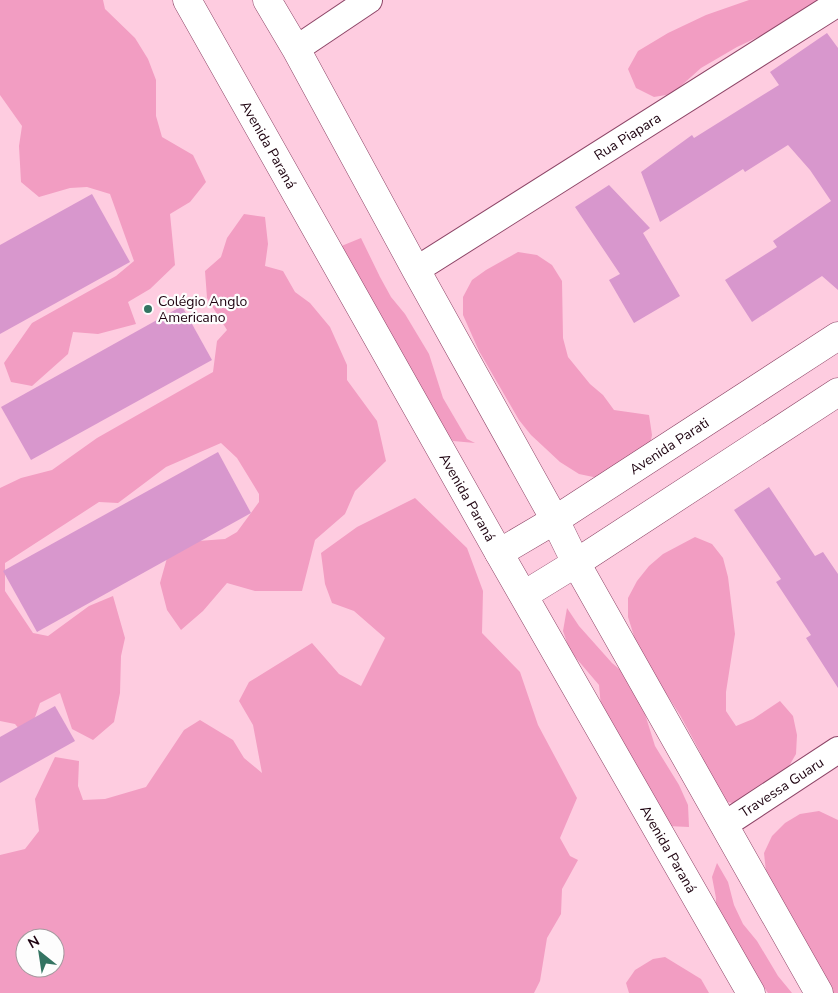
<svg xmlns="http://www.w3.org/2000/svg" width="838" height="993" viewBox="0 0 838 993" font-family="'Nunito Sans',sans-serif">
  <rect width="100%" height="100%" fill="#fecce0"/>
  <!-- green -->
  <g fill="#f29dc2" fill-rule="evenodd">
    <polygon points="0,0 103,0 105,9 135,38 148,59 156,80 156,116 162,137 193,155 206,182 190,202 170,214 175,265 150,289 128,302 136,324 98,334 73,332 68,354 32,386 11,382 4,363 32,323 116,276 134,261 110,194 87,187 70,188 39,197 21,182 19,146 22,126 0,95"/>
    <polygon points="749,0 819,0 779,27 737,47 701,68 672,94 654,97 636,88 628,69 638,51 668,33 706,15"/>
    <polygon points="244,214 265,217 268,244 265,266 283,271 295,292 310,303 330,327 347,365 347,380 377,421 386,461 355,491 345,514 315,540 302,591 255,591 227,583 203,611 181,630 167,610 160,583 167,558 198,541 225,539 237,532 259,502 259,494 237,458 221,443 166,467 118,503 99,502 5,563 5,591 33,633 48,636 89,606 113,596 125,638 121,656 120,693 114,722 93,740 72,729 60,693 40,703 33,723 21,731 15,724 0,721 0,488 21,478 52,470 97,438 213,372 217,341 227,330 207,298 205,271 221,257 227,238"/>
    <polygon points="361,238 380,277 391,297 405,314 429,354 443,398 467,439 475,443 453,441 441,425 339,247"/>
    <polygon points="518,252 537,255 552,265 562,281 563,338 568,357 590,384 603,395 614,410 649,415 652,435 648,456 598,478 579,474 560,462 545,448 531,435 519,420 479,351 463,315 463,297 472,280 486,270"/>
    <path d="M415,498L467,548L483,591L482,633L520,672L538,725L577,798L560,838L570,856L578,860L562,889L561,914L547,938L540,981L534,993H0V855L25,849L39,831L35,799L55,757L79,761L78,786L83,800L105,799L146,787L184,730L200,720L233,740L244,758L262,773L253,725L239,701L249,682L312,643L339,674L361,686L385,638L354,611L332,603L325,584L321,553L357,527ZM25,938H55V968H25Z"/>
    <polygon points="695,537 712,544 723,558 728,577 735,634 726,692 726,711 736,726 753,719 780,701 793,716 797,735 796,754 785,773 740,804 726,802 707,770 700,752 680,715 639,652 628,617 628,598 637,581 649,566 663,554"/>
    <polygon points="567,608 579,626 612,663 630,678 640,698 655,746 679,785 688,805 689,827 667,826 601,707 599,685 570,651 563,631"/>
    <polygon points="819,811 838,820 838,993 828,993 766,872 764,853 772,836 785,823 800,814"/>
    <polygon points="717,863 728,882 734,905 743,924 757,941 778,976 792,993 768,993 716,922 716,898 712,877"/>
    <polygon points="665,957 701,979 709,993 629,993 626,983 635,970 653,959"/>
  </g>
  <!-- building -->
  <g fill="#d897cd">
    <polygon points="827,33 838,48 838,290 822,276 752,322 725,280 777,247 773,241 831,201 810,170 788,145 745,172 743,169 660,222 641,172 692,135 694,138 779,85 770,72"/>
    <polygon points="609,185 650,228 643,233 680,296 634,323 609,280 620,274 575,207"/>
    <polygon points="92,194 130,262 0,334 0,245"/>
    <polygon points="182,306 212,360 31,460 1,407"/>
    <polygon points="218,452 251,513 37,632 3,571"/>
    <polygon points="769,487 815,556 823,552 838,574 838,688 806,638 811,635 776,582 781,579 734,510"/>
    <polygon points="55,706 75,741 0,783 0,737"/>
  </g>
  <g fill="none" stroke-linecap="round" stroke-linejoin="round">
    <!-- street casing -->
    <g stroke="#8d4567" stroke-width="28">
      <g id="street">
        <polyline points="296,49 369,0"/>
        <path id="s1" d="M416,270L838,3"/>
        <path id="s2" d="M724,825L838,750"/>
      </g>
    </g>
    <!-- secondary casing -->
    <g stroke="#8d4567" stroke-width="29">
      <g id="secondary">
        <path id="s3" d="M187,0L499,553L751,993"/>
        <polyline points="267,0 296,49 416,270 555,520 576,563 819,993"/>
        <path id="s4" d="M499,553L555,520L838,336"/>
        <polyline points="524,595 576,563 838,392"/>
      </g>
    </g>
    <!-- street -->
    <use href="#street" stroke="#fff" stroke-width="26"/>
    <!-- secondary -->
    <use href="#secondary" stroke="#fff" stroke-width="28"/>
  </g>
  <!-- markers -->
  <circle fill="#347462" stroke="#fdfdfd" stroke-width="2" cx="148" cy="309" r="5"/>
  <g text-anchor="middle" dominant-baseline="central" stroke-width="4.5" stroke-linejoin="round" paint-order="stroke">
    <!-- street labels -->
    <g font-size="14" fill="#1e0310" stroke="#fdfdfd">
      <text stroke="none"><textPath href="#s1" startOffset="250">Rua Piapara</textPath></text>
      <text stroke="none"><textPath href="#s3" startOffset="166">Avenida Paraná</textPath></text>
      <text stroke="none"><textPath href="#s4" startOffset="201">Avenida Parati</textPath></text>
      <text stroke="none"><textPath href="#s3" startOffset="571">Avenida Paraná</textPath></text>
      <text stroke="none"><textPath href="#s2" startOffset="69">Travessa Guaru</textPath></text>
      <text stroke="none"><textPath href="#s3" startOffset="976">Avenida Paraná</textPath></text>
    </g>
    <!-- poi labels -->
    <g font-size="14" fill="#1e0310" stroke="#fdfdfd" text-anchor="start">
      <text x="158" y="301">Colégio Anglo<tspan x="158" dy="16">Americano</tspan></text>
    </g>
  </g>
  <!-- north arrow -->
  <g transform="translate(40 953) rotate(330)"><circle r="24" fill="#fdfdfd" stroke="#a4999e"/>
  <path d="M0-4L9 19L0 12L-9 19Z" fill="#347462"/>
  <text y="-8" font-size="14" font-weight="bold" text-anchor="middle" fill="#1e0310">N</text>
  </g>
</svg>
